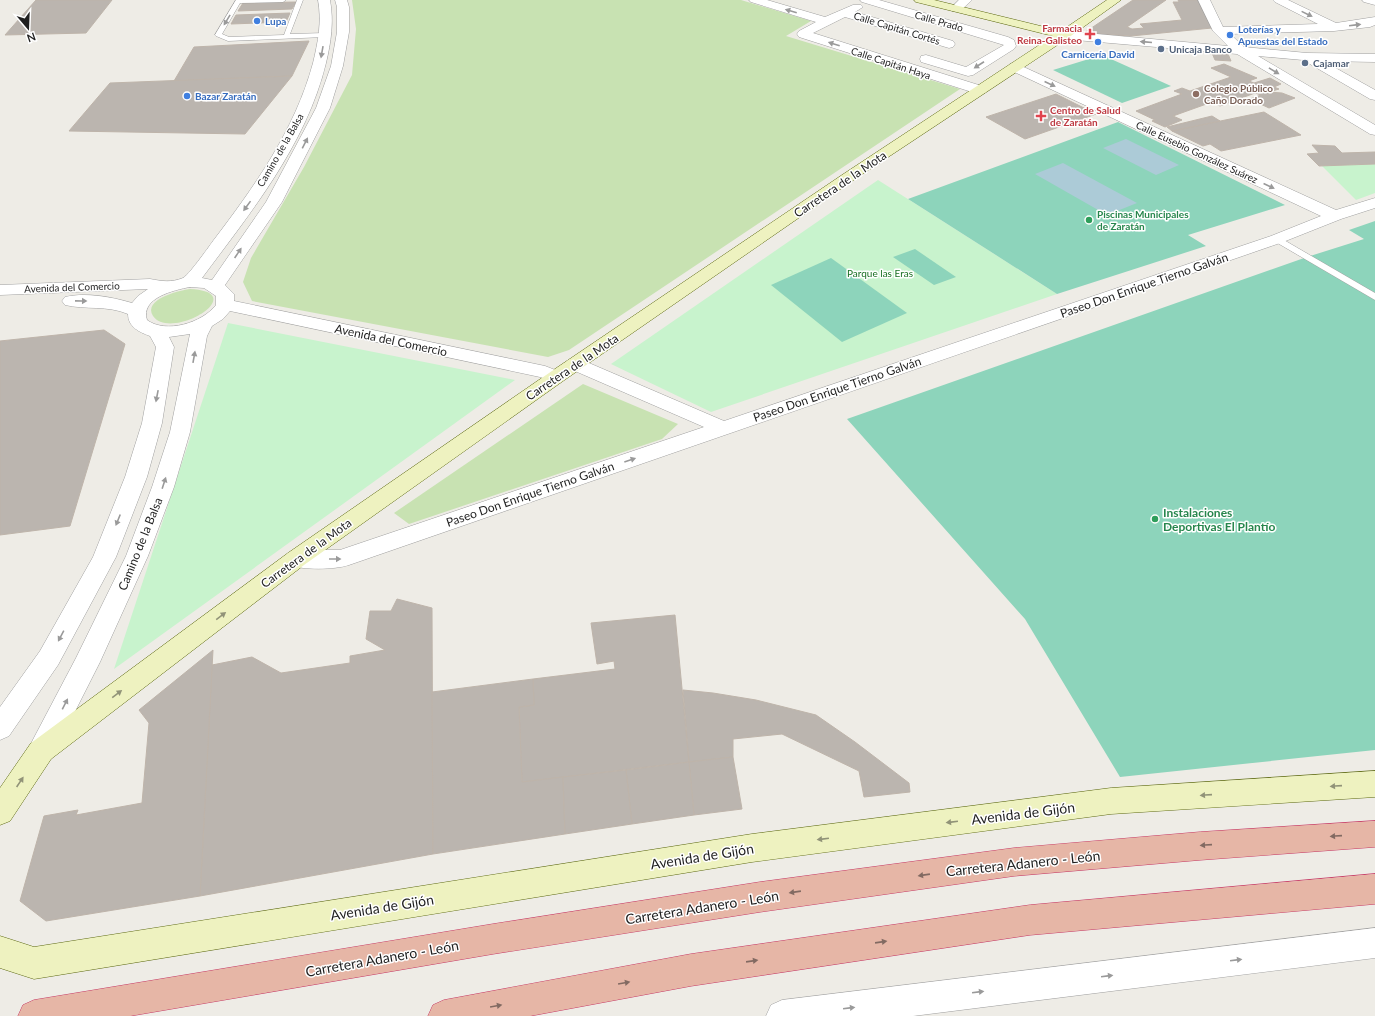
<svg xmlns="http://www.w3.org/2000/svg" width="1375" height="1016" viewBox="0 0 1375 1016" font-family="Lato,sans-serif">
  <rect width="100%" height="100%" fill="#eeece6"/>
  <!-- grass -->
  <g fill="#c8e2b2">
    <polygon points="352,0 741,0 811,21 786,36 960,89 569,350 548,357 252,301 243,282 251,258 304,167 352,75 356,29"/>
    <path d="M190,289C253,292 171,342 153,316C142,299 181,290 190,289Z"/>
    <polygon points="583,384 678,424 662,439 409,524 394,513"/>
  </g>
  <!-- park -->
  <g fill="#c8f3cd">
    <polygon points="1375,164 1375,193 1356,200 1322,166"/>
    <polygon points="878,180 1057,294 711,412 611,364"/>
    <polygon points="228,323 515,380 114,669"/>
  </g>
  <!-- pitch -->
  <g fill="#8dd4bb">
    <polygon points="1102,55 1171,86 1122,103 1053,70"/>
    <polygon points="1118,122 1285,205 1188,235 1206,246 1057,294 908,199"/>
    <polygon points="1375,221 1375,750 1120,777 1025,619 847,419 1307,257 1364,239 1349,230"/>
    <polygon points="915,249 956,277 934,285 893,257"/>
    <polygon points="831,258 907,313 842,342 771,285"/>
  </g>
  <!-- water -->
  <g fill="#accbd7">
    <polygon points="1126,139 1179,165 1156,175 1103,148"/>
    <polygon points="1063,163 1137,203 1107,215 1035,174"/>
  </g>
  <!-- building -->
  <g fill="#bbb5af" stroke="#beb4aa">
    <polygon points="36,0 112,0 86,33 5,35"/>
    <polygon points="1133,0 1166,0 1127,27 1132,29 1144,28 1140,24 1182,20 1173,2 1179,2 1178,0 1198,0 1212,28 1131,36 1084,33"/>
    <polygon points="296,2 292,9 238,11 243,3"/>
    <polygon points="290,13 286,22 231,24 236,15"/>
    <polygon points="309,41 292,76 174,81 194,47"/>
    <polygon points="1212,53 1228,54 1231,61 1215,60"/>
    <polygon points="1224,64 1257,78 1249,81 1254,83 1270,78 1281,84 1274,87 1279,89 1269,92 1282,93 1295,98 1269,108 1250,99 1261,95 1255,93 1220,106 1212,102 1173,116 1182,120 1165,127 1152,121 1155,120 1136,111 1182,94 1174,91 1182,88 1190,91 1231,77 1211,68"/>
    <polygon points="292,76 245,134 69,131 110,83"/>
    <polygon points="1056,94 1096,114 1025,139 986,117"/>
    <polygon points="1264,112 1301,135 1221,151 1210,144 1203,146 1172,131"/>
    <polygon points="1212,116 1220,121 1172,131 1167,127"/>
    <polygon points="1312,145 1335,146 1342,153 1375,152 1375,164 1319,166 1307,154 1319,153"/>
    <polygon points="104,330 125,344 70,526 0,535 0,341"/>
    <polygon points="397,599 432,608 433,854 200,896 212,665 252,657 281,673 350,663 350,656 385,650 366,639 370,611 391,611"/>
    <polygon points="675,615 689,762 522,782 519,707 534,705 533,679 615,669 614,661 597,664 591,623"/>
    <polygon points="213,650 200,896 46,921 20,901 44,816 78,810 76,815 142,803 149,723 139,710"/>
    <polygon points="533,679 534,705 519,707 522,782 563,777 565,834 433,854 432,692"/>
    <polygon points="683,690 713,693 756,700 816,715 855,742 909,783 910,792 864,797 859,771 782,734 733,739 733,757 689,762"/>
    <polygon points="733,757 742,809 694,815 689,762"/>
    <polygon points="689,762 694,815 632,824 626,770"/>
    <polygon points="626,770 632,824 565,834 563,777"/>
  </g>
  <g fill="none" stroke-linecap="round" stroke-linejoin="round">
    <!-- service casing -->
    <g stroke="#a0a0a0" stroke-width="1">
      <g id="service">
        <polygon points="236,0 286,0 283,2 240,3 222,34 229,37 284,35 297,0 303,0 290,34 325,33 328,35 325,37 228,41 216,36 215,35"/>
        <polygon points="1277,236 1375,293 1375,300 1274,241 1273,239 1274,237"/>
      </g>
    </g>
    <!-- minor casing -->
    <g stroke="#a0a0a0" stroke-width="1">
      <g id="minor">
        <path d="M318,0H330C334,22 331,42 326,63C306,145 251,212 202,278L212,280L266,202L316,108L331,66L337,32V7L335,0H347L349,7V32L343,66L330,108L282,202L225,285L234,294V301L545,366L563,373L566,377L563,381L556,383L540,377L230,311L223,319L212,326L207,336L190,432L174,487L148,556L100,662L51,759L41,763L31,759L27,751L76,658L126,556L152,487L170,432L190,334L169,337L174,347L162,423L147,477L116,557L58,665L9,736L0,740V707L40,651L93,557L125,477L142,423L156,347L150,336C139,332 128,327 128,314C107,305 86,310 65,305L62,301L65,297C86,292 112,297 132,303L138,296L148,289L0,295V285L150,279C161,281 171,283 183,278C188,276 208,248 213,241C254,187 295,130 313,63C318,42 322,22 318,0ZM190,287L204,288L216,296V305C202,323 166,334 147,320C140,298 174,290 190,287Z"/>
        <polygon points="749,0 767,0 825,17 853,5 861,5 863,7 855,12 953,41 955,44 953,47 949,48 845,17 813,33 985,87 987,90 985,93 975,93 799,37 797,34 799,31 816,22 751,2"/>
        <polygon points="860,0 879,0 1008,37 1014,40 1016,46 1014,49 973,75 968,76 921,62 920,59 921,56 926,55 966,67 1004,45 862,2"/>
        <polygon points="959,0 972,0 960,11 952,11 950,9"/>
        <polygon points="1198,0 1210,0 1223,27 1318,24 1275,2 1273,0 1288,0 1336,23 1375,17 1375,25 1370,27 1334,31 1230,34 1244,47 1307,53 1375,54 1375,62 1323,61 1375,90 1375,100 1370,99 1303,60 1258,56 1375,125 1375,135 1370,134 1237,54 1064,39 1060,38 1058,35 1060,32 1064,31 1228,46 1213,31"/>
        <polygon points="1362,0 1375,0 1375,5 1364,2"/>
        <path d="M1015,63L1336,210L1375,198V208L1341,219L1283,242L349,565C334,570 303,570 288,565L284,559L288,553L296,550H340L704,427L568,368L565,364L568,360L575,358L582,360L724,421L1271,236L1321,216L1010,70L1009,67L1010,64Z"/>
        <polygon points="1375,928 1375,958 913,1016 766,1016 771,1005 782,1000"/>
      </g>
    </g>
    <!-- secondary casing -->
    <g stroke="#5d6912" stroke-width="1">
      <g id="secondary">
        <polygon points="914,0 934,0 1061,31 1107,0 1121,0 1068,38 852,181 563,381 304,565 51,759 10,821 0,825 0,788 31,743 288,553 549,373 842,175 1053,36 916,2"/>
        <polygon points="1375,771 1375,797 1111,814 752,862 34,979 0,968 0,936 34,947 752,834 1111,788"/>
      </g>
    </g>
    <!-- trunk casing -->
    <g stroke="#c63a65" stroke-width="1">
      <g id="trunk">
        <polygon points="1375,821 1375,847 1200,860 1014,876 760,912 493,954 130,1016 18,1016 23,1005 34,1000 493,924 760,882 1014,848 1200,832"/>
        <polygon points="1375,874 1375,904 1030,935 691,986 530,1016 428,1016 433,1005 444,1000 691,954 1030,905"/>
      </g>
    </g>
    <!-- service -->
    <use href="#service" fill="#fff" fill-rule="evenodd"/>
    <!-- minor -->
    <use href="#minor" fill="#fff" fill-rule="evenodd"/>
    <!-- secondary -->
    <use href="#secondary" fill="#eef2c0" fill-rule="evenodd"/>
    <!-- trunk -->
    <use href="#trunk" fill="#e6b6a6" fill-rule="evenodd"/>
  </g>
  <!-- one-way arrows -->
  <defs><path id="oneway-solid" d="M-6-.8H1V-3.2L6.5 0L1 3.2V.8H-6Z"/></defs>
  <g fill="#9a9a9a">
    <use href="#oneway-solid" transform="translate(791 11) rotate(-164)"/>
    <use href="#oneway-solid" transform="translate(1307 14) rotate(26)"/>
    <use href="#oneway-solid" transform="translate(227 20) rotate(121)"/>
    <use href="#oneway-solid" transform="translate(1355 25) rotate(-7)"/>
    <use href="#oneway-solid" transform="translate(1146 42) rotate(-175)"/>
    <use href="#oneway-solid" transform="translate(834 44) rotate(-162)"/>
    <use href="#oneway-solid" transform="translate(322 52) rotate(100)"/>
    <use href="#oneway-solid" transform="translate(979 65) rotate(147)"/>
    <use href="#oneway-solid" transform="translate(1274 71) rotate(31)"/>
    <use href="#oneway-solid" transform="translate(1050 84) rotate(25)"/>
    <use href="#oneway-solid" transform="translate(305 143) rotate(-63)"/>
    <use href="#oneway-solid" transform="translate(1269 186) rotate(25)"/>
    <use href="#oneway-solid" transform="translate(247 206) rotate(126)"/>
    <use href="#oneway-solid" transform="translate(238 253) rotate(-56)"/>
    <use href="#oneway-solid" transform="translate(81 301) rotate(1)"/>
    <use href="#oneway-solid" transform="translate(194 357) rotate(-80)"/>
    <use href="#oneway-solid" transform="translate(157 396) rotate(101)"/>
    <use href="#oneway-solid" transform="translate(630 460) rotate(-19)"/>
    <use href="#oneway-solid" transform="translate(164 483) rotate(-72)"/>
    <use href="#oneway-solid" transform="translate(118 520) rotate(112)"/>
    <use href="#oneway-solid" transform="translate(335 559)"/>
    <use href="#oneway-solid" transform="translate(61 636) rotate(118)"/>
    <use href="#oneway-solid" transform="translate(65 704) rotate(-63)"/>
    <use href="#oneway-solid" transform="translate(1236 960) rotate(-7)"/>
    <use href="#oneway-solid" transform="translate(1107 976) rotate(-7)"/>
    <use href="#oneway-solid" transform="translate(978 992) rotate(-7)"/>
    <use href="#oneway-solid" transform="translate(849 1008) rotate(-7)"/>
  </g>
  <g fill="#919378">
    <use href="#oneway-solid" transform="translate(221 616) rotate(-37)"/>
    <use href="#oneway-solid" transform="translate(117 694) rotate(-37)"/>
    <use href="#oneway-solid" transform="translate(20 782) rotate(-56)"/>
    <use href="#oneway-solid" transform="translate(1336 786) rotate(176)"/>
    <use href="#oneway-solid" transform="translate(1206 795) rotate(176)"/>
    <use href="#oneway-solid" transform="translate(952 822) rotate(173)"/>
    <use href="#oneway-solid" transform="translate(823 839) rotate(173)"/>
  </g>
  <g fill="#826a62">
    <use href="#oneway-solid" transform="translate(1336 836) rotate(176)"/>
    <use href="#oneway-solid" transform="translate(1206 845) rotate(176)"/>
    <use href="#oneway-solid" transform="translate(924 875) rotate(172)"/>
    <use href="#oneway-solid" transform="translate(795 892) rotate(172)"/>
    <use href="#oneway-solid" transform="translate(881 942) rotate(-8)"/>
    <use href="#oneway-solid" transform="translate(752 961) rotate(-8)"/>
    <use href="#oneway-solid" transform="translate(624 983) rotate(-10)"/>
    <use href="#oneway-solid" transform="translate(496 1006) rotate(-10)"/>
  </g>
  <!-- markers -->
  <g fill="#3f7fe0" stroke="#fff" stroke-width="1.5">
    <circle cx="257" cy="21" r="4"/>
    <circle cx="1230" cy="35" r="4"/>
    <circle cx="1098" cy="42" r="4"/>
    <circle cx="187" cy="96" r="4"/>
  </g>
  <g fill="#e0444e" stroke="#fff" stroke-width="1.5">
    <path d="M1088 28h4v4h4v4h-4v4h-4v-4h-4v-4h4z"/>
    <path d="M1039 110h4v4h4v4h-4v4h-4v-4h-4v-4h4z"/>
  </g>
  <g fill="#5c6f8a" stroke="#fff" stroke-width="1.5">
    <circle cx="1161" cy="49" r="4"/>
    <circle cx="1305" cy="63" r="4"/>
  </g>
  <circle fill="#8d6e63" stroke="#fff" stroke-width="1.5" cx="1196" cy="94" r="4"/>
  <g fill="#2e9e5b" stroke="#fff" stroke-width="1.5">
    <circle cx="1089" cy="220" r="4"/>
    <circle cx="1155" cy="519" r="4"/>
  </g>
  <g text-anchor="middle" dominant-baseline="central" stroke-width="3" stroke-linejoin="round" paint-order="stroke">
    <!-- far-shop labels -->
    <g font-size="10" font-weight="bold" fill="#366cbe" stroke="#fff" text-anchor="start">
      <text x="265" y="21">Lupa</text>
      <text x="1238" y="29">Loterías y<tspan x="1238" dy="12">Apuestas del Estado</tspan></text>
      <text x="1098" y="54" text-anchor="middle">Carnicería David</text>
      <text x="195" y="96">Bazar Zaratán</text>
    </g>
    <!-- far-street labels -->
    <g font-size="10" fill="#1f1f1f" stroke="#fff">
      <text transform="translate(939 21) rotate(16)">Calle Prado</text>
      <text transform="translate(897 28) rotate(17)">Calle Capitán Cortés</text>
      <text transform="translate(891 63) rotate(18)">Calle Capitán Haya</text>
      <text transform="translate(280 150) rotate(-60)">Camino de la Balsa</text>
      <text transform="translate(1197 152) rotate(25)">Calle Eusebio González Suárez</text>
      <text transform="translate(72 287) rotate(-2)">Avenida del Comercio</text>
    </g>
    <!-- far-health labels -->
    <g font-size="10" font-weight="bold" fill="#be3a42" stroke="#fff" text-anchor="end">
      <text x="1082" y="28">Farmacia<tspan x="1082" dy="12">Reina-Galisteo</tspan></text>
      <text x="1050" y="110" text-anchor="start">Centro de Salud<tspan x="1050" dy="12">de Zaratán</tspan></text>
    </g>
    <!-- far-service labels -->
    <g font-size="10" font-weight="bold" fill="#4e5e75" stroke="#fff" text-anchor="start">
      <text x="1169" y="49">Unicaja Banco</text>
      <text x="1313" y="63">Cajamar</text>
    </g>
    <!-- far-education labels -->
    <g font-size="10" font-weight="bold" fill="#785e54" stroke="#fff" text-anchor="start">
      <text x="1204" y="88">Colegio Público<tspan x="1204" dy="12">Caño Dorado</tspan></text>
    </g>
    <!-- far-leisure labels -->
    <g font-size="10" font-weight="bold" fill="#27864d" stroke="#fff" text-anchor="start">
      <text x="1097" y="214">Piscinas Municipales<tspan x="1097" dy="12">de Zaratán</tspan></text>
    </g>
    <!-- far-park labels -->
    <g font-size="10" fill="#197023" stroke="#fff">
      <text x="880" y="273">Parque las Eras</text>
    </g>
    <!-- street labels -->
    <g font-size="12" fill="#1f1f1f" stroke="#fff">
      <text transform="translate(840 184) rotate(-34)">Carretera de la Mota</text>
      <text transform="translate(1144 285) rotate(-19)">Paseo Don Enrique Tierno Galván</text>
      <text transform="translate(391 340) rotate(12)">Avenida del Comercio</text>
      <text transform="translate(572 367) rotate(-34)">Carretera de la Mota</text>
      <text transform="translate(837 389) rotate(-19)">Paseo Don Enrique Tierno Galván</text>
      <text transform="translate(530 494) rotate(-19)">Paseo Don Enrique Tierno Galván</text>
      <text transform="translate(140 544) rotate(-68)">Camino de la Balsa</text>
      <text transform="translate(306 553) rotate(-36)">Carretera de la Mota</text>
    </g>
    <!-- leisure labels -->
    <g font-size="12" font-weight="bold" fill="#27864d" stroke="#fff" text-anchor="start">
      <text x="1163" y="512">Instalaciones<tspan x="1163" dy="14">Deportivas El Plantío</tspan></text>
    </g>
    <!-- near-street labels -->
    <g font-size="14" fill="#1f1f1f" stroke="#fff">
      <text transform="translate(1023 813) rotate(-7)">Avenida de Gijón</text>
      <text transform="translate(702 856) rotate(-9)">Avenida de Gijón</text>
      <text transform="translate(1023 863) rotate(-6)">Carretera Adanero - León</text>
      <text transform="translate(382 907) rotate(-9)">Avenida de Gijón</text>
      <text transform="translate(702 907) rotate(-9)">Carretera Adanero - León</text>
      <text transform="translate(382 958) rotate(-10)">Carretera Adanero - León</text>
    </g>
  </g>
  <!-- north arrow -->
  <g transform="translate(28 28) rotate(161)" stroke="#ffffff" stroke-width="3" paint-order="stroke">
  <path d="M0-3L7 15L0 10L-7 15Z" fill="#1f1f1f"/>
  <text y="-6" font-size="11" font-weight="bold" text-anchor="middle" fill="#1f1f1f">N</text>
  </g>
</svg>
